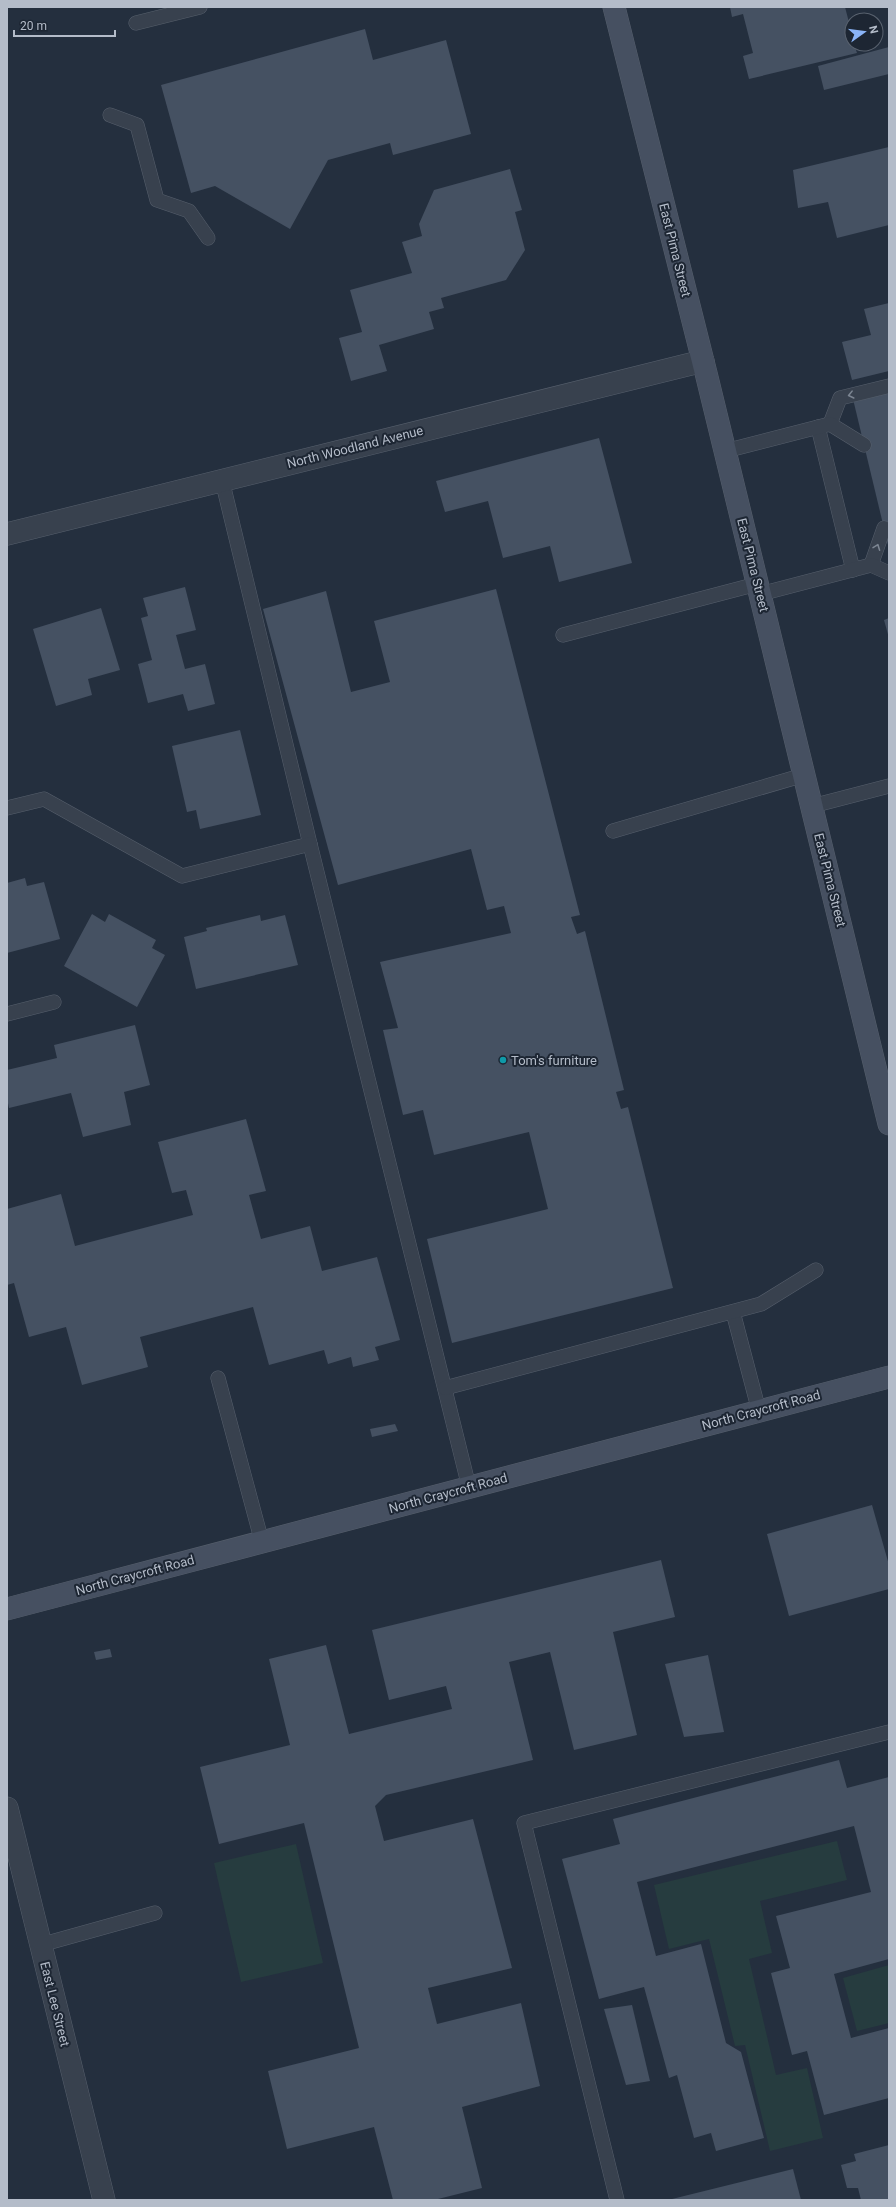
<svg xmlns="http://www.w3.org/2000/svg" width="896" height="2207" viewBox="0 0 896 2207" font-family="Roboto,sans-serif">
  <rect width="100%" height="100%" fill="#242f3e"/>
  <!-- green -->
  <g fill="#263c3f">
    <polygon points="837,1841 847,1880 760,1901 772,1953 749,1959 776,2075 807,2068 823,2138 770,2151 745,2045 735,2046 709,1939 669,1949 654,1885"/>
    <polygon points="296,1844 323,1963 241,1982 214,1863"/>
    <polygon points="889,1965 889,2023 857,2031 843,1978"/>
  </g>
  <!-- building -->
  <g fill="#455162">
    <polygon points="730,7 845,7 852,34 852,44 854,44 857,53 749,79 743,56 753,53 743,14 732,17"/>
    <polygon points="365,29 373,60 446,40 471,134 393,155 390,143 328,160 290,229 215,186 191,193 161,85"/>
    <polygon points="889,47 889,74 824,90 818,66"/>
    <polygon points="889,147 889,225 837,238 828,202 798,208 793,170"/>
    <polygon points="510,169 522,210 515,212 525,250 506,280 441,298 444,308 429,312 434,329 379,345 387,371 351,381 339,338 362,332 350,290 412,273 402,242 422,236 419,224 434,190"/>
    <polygon points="889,303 889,371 852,380 842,342 871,335 864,309"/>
    <polygon points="889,390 889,545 888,545 853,399"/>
    <polygon points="599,438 632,563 559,582 550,546 503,558 488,501 445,512 436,481"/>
    <polygon points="185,587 196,630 176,635 185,669 205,664 215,704 188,711 183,694 148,703 138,664 152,660 141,618 148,616 143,598"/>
    <polygon points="496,589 580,915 571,917 577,934 585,931 624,1090 616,1092 621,1109 628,1107 673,1288 452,1343 427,1239 548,1209 529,1132 434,1155 423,1110 403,1115 383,1030 398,1028 380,962 511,933 504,906 487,910 471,849 338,885 263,609 326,591 351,692 390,682 374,621"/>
    <polygon points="101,608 120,670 88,679 92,695 56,706 33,629"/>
    <polygon points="889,618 889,638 884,620"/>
    <polygon points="240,730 261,815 200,829 196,810 187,812 172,746"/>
    <polygon points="25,878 27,886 44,882 60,939 7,953 7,883"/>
    <polygon points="92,914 105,922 109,914 156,940 152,948 165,955 137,1007 64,966"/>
    <polygon points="260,915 261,921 285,915 298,965 196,989 184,937 207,931 206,928"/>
    <polygon points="135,1025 150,1085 124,1092 131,1125 83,1137 71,1093 9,1108 7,1098 7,1070 57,1058 54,1045"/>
    <polygon points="246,1119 266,1191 249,1195 261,1239 310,1226 322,1271 377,1257 400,1340 375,1347 379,1360 353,1367 351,1357 328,1364 324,1350 269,1365 253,1307 140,1337 148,1367 82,1385 66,1327 29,1337 14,1283 7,1285 7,1209 61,1194 75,1246 193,1215 186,1190 172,1193 158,1142"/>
    <polygon points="395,1424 398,1431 372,1437 370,1429"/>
    <polygon points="872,1505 889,1565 889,1589 789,1616 767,1534"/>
    <polygon points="661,1560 675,1617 613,1632 637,1735 574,1750 550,1652 509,1662 533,1760 386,1795 375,1806 384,1841 473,1819 512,1968 428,1988 437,2024 521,2003 540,2086 462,2107 482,2188 434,2200 393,2200 374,2127 287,2149 268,2071 359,2048 304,1823 219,1844 200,1767 290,1745 269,1659 326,1645 349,1734 452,1709 446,1686 389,1700 372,1630"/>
    <polygon points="110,1649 112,1657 96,1660 94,1652"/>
    <polygon points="708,1655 724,1732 684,1737 665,1664"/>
    <polygon points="839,1760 847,1788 889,1777 889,1959 834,1974 851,2038 889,2028 889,2098 824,2115 807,2051 792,2055 771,1973 790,1968 776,1916 871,1892 854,1826 637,1882 656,1956 701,1944 726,2043 741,2052 764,2138 716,2151 711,2133 694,2138 677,2075 669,2078 644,1987 599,1999 562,1859 620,1844 613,1819"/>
    <polygon points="632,2005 650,2081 626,2085 604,2009"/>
    <polygon points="889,2145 889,2200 861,2200 858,2188 847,2188 841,2165 856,2161 854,2154"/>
    <polygon points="793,2169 801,2200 672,2200 672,2199"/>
  </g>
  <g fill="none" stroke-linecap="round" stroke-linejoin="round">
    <!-- lane casing -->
    <g stroke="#565f6c" stroke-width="15">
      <g id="lane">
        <polyline points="136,23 200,7"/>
        <polyline points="110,115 137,125 157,200 189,211 208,238"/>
        <polyline points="830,424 840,398 889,386"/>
        <polyline points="818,427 853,570"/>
        <polyline points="725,451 830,424 864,445"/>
        <polyline points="222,480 310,844"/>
        <polyline points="871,565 884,528"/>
        <polyline points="760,594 871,565 889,573"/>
        <polyline points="563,635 757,584"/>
        <polyline points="812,806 889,786"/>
        <polyline points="7,808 44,799 182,876 310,844 469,1487"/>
        <polyline points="613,831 804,775"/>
        <polyline points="7,1014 54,1002"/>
        <polyline points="733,1312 759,1411"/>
        <polyline points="218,1378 262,1542"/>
        <polyline points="445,1388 761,1304 816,1270"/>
        <polyline points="40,1945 155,1913"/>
        <polyline points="617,2200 524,1823 889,1732"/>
      </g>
    </g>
    <!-- street casing -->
    <g stroke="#565f6c" stroke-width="23">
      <g id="street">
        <polyline points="7,534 703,361"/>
        <polyline points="7,1808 104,2200"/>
      </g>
    </g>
    <!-- secondary casing -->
    <g stroke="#565f6c" stroke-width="23">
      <g id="secondary">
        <polyline points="614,7 706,373 889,1124"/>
        <polyline points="7,1609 889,1377"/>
      </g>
    </g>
    <!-- lane -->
    <use href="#lane" stroke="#38414e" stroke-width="14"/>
    <!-- street -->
    <use href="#street" stroke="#38414e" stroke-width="22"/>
    <!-- secondary -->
    <use href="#secondary" stroke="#465061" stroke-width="22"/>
  </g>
  <!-- one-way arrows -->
  <defs><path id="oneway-chevron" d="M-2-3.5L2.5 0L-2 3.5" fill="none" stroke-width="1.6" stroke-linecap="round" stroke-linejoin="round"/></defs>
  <g stroke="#7c8592">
    <use href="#oneway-chevron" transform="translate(851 395) rotate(166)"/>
    <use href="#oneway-chevron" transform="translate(877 547) rotate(-69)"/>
  </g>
  <!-- markers -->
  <circle fill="#0f9aa8" stroke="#1d2633" stroke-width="1.5" cx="503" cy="1060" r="4"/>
  <g text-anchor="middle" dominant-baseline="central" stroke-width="4" stroke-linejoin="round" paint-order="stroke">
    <!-- street labels -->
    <g font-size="13" fill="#b4bcc9" stroke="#1d2633">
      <text transform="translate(675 250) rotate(76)">East Pima Street</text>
      <text transform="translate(355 447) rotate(-14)">North Woodland Avenue</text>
      <text transform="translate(753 565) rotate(76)">East Pima Street</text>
      <text transform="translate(830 880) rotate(76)">East Pima Street</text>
      <text transform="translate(761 1410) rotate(-15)">North Craycroft Road</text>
      <text transform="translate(448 1493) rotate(-15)">North Craycroft Road</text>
      <text transform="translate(135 1575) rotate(-15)">North Craycroft Road</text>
      <text transform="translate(55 2004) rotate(76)">East Lee Street</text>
    </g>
    <!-- poi labels -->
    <g font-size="13" fill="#b4bcc9" stroke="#1d2633" text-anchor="start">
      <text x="511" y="1060">Tom's furniture</text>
    </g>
  </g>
  <!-- border -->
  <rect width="896" height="2207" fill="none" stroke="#b4bcc9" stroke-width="16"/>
  <!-- north arrow -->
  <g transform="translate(864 32) rotate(76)"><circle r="19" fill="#1d2633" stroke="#59626f"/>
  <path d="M0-3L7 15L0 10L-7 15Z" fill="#8ab4f8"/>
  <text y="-6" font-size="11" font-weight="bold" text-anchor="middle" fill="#b4bcc9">N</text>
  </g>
  <!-- scale -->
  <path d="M14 30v6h101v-6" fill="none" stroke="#b4bcc9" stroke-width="2"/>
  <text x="20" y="30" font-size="12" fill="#b4bcc9" stroke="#1d2633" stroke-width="3" paint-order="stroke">20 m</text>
</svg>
